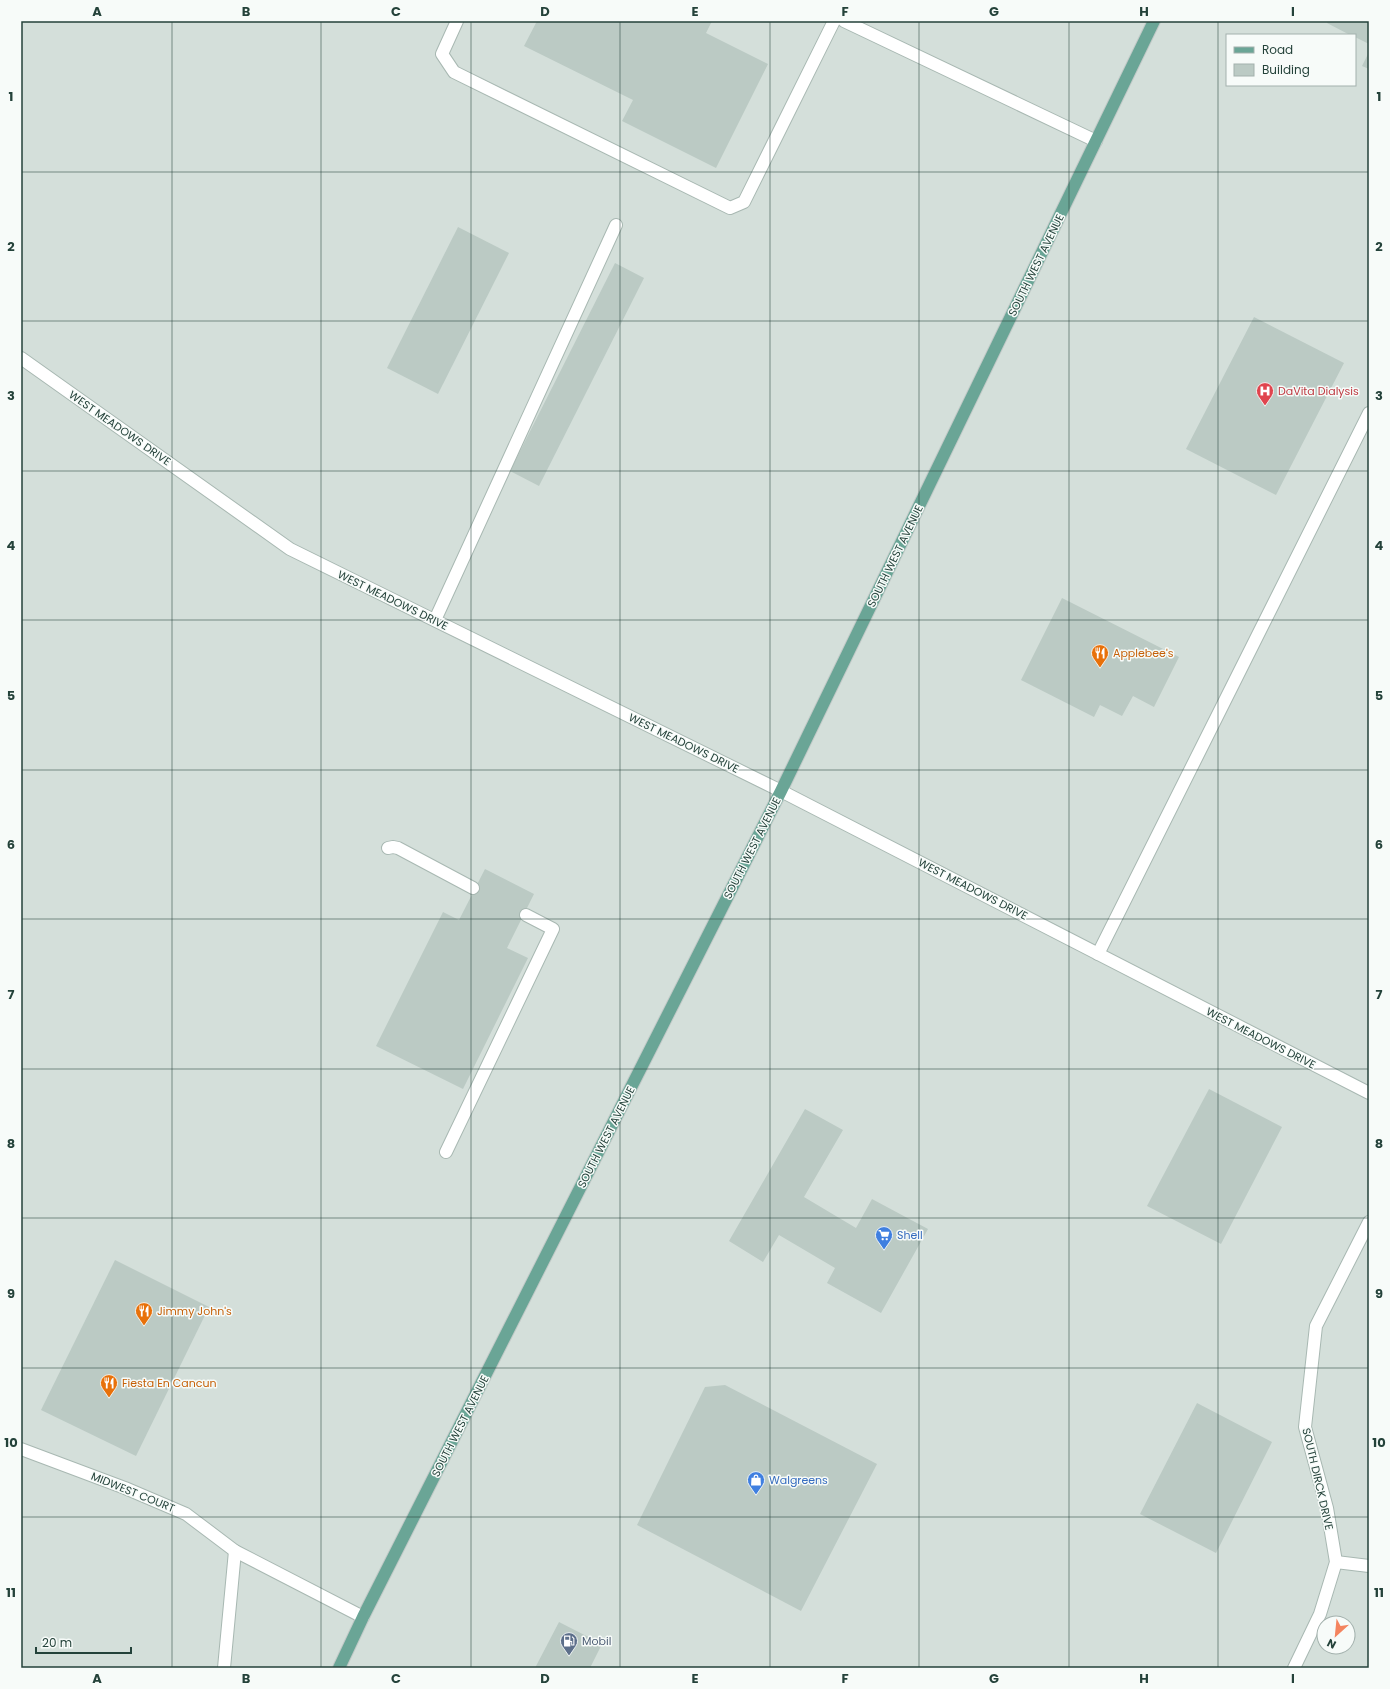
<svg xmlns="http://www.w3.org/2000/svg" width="1390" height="1689" viewBox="0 0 1390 1689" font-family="Poppins,sans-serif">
  <rect width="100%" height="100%" fill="#e6efeb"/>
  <!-- built -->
  <path fill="#d4dfda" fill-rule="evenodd" d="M21,21H1369V1668H21ZM1227,35H1355V85H1227ZM1324,1623H1348V1647H1324Z"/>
  <!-- building -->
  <g fill="#bbcac4">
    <polygon points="537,21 712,21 706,33 768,64 716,168 622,121 633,100 524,46"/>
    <polygon points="1328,21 1369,21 1369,44 1355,37 1355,35 1350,35 1327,23"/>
    <polygon points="1369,52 1369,69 1362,66"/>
    <polygon points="458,227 509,253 438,394 387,368"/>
    <polygon points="615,263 644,278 539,486 510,471"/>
    <polygon points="1254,317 1344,363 1276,495 1186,449"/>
    <polygon points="1062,598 1179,657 1154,707 1133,696 1122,716 1100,705 1094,717 1021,680"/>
    <polygon points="485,869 534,894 507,948 528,958 463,1089 376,1046 443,912 459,920"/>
    <polygon points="1209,1089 1282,1127 1221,1244 1147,1206"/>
    <polygon points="805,1109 843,1130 804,1197 856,1228 872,1199 928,1229 881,1313 827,1283 835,1268 779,1235 763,1262 729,1241"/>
    <polygon points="115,1260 209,1307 136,1456 41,1410"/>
    <polygon points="725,1385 877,1464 801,1611 637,1525 705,1387"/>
    <polygon points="1197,1403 1272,1442 1216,1553 1140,1514"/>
    <polygon points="559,1622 602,1644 590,1668 535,1668"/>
  </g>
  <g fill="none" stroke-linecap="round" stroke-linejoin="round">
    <!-- lane casing -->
    <g stroke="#a8b8b2" stroke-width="14">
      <g id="lane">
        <polyline points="457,21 442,54 454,72 730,208 744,202 834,21"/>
        <polyline points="844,21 1096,141"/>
        <polyline points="435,620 616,225"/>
        <polyline points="388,848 393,847 398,848 473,888"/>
        <polyline points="1098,954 1369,413"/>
        <polyline points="446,1152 553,929 526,915"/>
        <polyline points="1336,1562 1369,1566"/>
      </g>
    </g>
    <!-- street casing -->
    <g stroke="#a8b8b2" stroke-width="14">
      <g id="street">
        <polyline points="21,358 290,549 781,791 1369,1093"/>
        <polyline points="21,1449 125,1488 186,1514 235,1551 363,1617"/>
        <polyline points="224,1668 235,1551"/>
        <polyline points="1294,1668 1320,1614 1336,1562 1327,1508 1305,1427 1316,1326 1369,1222"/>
      </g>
    </g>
    <!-- primary casing -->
    <g stroke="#c2cac8" stroke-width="14">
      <polyline id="primary" points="339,1668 363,1617 781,791 1154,21"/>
    </g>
    <!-- lane -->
    <use href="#lane" stroke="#fff" stroke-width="12"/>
    <!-- street -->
    <use href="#street" stroke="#fff" stroke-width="12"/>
    <!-- primary -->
    <use href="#primary" stroke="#6aa596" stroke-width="12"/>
  </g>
  <!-- grid -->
  <path fill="none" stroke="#24423a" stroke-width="1" stroke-opacity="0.55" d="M172,21V1668M321,21V1668M471,21V1668M620,21V1668M770,21V1668M919,21V1668M1069,21V1668M1218,21V1668M21,172H1369M21,321H1369M21,471H1369M21,620H1369M21,770H1369M21,919H1369M21,1069H1369M21,1218H1369M21,1368H1369M21,1517H1369"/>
  <!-- icons -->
  <defs>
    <g id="hospital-pin" transform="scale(0.9)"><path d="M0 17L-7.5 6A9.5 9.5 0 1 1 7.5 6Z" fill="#e0444e" stroke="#f7fbf9"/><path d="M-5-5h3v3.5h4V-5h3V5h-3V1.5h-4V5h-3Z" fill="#fff"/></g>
    <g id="restaurant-pin" transform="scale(0.9)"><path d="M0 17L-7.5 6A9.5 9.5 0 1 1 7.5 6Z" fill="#e8710a" stroke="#f7fbf9"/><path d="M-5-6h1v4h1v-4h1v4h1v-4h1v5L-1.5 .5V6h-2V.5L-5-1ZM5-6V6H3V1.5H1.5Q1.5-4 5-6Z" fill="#fff"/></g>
    <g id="supermarket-pin" transform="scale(0.9)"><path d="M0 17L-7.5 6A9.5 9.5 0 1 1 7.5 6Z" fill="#3f7fe0" stroke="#f7fbf9"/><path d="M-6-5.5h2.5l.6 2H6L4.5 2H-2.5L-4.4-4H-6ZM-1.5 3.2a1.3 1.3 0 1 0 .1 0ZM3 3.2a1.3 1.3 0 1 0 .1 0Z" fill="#fff"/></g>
    <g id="shop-pin" transform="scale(0.9)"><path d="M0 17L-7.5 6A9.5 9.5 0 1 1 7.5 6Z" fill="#3f7fe0" stroke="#f7fbf9"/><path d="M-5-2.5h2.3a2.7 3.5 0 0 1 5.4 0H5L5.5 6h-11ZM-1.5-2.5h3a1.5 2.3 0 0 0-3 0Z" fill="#fff"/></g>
    <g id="fuel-pin" transform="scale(0.9)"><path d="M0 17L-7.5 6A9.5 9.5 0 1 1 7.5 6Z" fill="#5c6f8a" stroke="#f7fbf9"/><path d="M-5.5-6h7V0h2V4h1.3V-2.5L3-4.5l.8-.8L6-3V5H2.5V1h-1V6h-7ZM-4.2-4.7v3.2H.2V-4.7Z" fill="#fff"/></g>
  </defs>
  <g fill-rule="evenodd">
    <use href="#hospital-pin" x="1265" y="391"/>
    <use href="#restaurant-pin" x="1100" y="653"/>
    <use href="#supermarket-pin" x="884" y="1235"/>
    <use href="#restaurant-pin" x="144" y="1311"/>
    <use href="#restaurant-pin" x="109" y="1383"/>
    <use href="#shop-pin" x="756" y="1480"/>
    <use href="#fuel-pin" x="569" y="1641"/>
  </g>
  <g text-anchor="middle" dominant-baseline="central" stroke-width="3" stroke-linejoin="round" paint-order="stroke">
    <!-- street labels -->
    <g font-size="11" fill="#24423a" stroke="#f7fbf9">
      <text transform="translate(1036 265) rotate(-64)">SOUTH WEST AVENUE</text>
      <text transform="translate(120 428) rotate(35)">WEST MEADOWS DRIVE</text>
      <text transform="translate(895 556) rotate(-64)">SOUTH WEST AVENUE</text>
      <text transform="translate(393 600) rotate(26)">WEST MEADOWS DRIVE</text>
      <text transform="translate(684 743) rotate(26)">WEST MEADOWS DRIVE</text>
      <text transform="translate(752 848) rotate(-63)">SOUTH WEST AVENUE</text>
      <text transform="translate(973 889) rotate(27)">WEST MEADOWS DRIVE</text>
      <text transform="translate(1261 1038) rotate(27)">WEST MEADOWS DRIVE</text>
      <text transform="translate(606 1137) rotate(-63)">SOUTH WEST AVENUE</text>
      <text transform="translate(460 1426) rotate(-63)">SOUTH WEST AVENUE</text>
      <text transform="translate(1318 1479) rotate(77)">SOUTH DIRCK DRIVE</text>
      <text transform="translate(133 1492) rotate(22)">MIDWEST COURT</text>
    </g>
    <!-- health labels -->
    <g font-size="11" fill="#be3a42" stroke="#f7fbf9" text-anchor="start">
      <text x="1278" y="391">DaVita Dialysis</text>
    </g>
    <!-- food labels -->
    <g font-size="11" fill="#c56008" stroke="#f7fbf9" text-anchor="start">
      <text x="1113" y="653">Applebee's</text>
      <text x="157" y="1311">Jimmy John's</text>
      <text x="122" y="1383">Fiesta En Cancun</text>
    </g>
    <!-- shop labels -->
    <g font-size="11" fill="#366cbe" stroke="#f7fbf9" text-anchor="start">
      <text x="897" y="1235">Shell</text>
      <text x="769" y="1480">Walgreens</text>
    </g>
    <!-- service labels -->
    <g font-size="11" fill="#4e5e75" stroke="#f7fbf9" text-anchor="start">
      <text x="582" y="1641">Mobil</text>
    </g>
  </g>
  <!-- border -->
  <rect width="1390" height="1689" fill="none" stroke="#f7fbf9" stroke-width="44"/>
  <!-- legend -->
  <rect x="1226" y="34" width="130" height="52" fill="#f7fbf9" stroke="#a3b1ad"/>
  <rect x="1234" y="47" width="20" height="6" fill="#6aa596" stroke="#a3b1ad"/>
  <text x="1262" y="54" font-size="12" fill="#24423a">Road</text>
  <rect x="1234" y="64" width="20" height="12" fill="#bbcac4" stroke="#a3b1ad"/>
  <text x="1262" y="74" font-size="12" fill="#24423a">Building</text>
  <!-- north arrow -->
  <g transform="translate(1336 1635) rotate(207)"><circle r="19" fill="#f7fbf9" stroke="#a3b1ad"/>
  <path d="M0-3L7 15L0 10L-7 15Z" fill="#f4845f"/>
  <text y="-6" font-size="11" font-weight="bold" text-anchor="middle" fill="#24423a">N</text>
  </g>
  <!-- scale -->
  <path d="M36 1647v6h95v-6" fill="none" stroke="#24423a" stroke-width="2"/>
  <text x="42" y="1647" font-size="12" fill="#24423a" stroke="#f7fbf9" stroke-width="3" paint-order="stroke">20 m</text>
  <rect x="22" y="22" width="1346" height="1645" fill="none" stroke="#24423a" stroke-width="1.5"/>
  <g font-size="13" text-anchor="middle" font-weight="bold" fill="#24423a">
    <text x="97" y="16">A</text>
    <text x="246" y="16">B</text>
    <text x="396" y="16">C</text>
    <text x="545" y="16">D</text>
    <text x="695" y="16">E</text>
    <text x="845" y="16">F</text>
    <text x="994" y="16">G</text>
    <text x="1144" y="16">H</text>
    <text x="1293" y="16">I</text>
    <text x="11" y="101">1</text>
    <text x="1379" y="101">1</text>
    <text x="11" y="251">2</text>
    <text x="1379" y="251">2</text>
    <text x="11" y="400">3</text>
    <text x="1379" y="400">3</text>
    <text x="11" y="550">4</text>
    <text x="1379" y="550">4</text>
    <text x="11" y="700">5</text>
    <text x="1379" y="700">5</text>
    <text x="11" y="849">6</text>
    <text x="1379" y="849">6</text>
    <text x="11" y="999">7</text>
    <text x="1379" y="999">7</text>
    <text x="11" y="1148">8</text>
    <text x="1379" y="1148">8</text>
    <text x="11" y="1298">9</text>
    <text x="1379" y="1298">9</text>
    <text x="11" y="1447">10</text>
    <text x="1379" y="1447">10</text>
    <text x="11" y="1597">11</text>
    <text x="1379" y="1597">11</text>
    <text x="97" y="1683">A</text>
    <text x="246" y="1683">B</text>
    <text x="396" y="1683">C</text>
    <text x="545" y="1683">D</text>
    <text x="695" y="1683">E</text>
    <text x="845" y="1683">F</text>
    <text x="994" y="1683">G</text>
    <text x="1144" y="1683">H</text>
    <text x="1293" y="1683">I</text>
  </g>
</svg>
